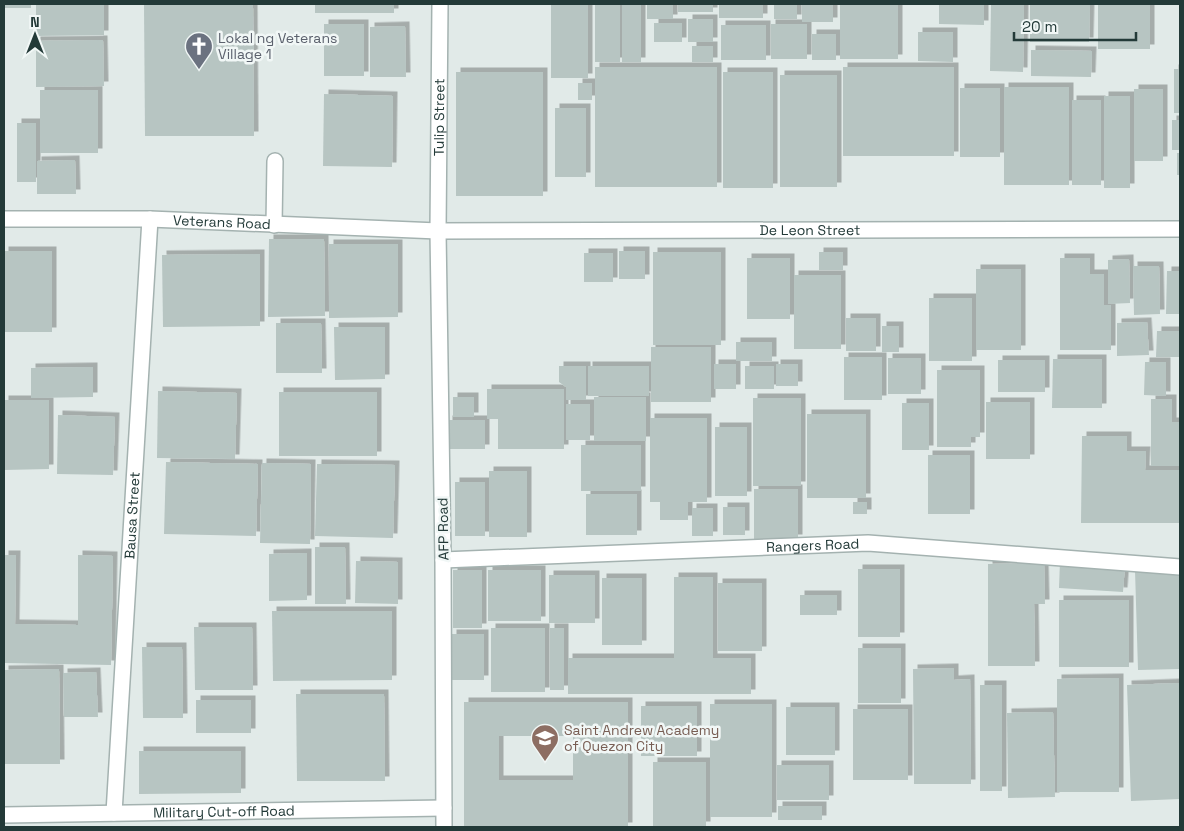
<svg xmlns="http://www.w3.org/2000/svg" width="1184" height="831" viewBox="0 0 1184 831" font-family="'Space Grotesk',sans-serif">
  <defs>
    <filter id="shadow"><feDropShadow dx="4.5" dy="-4.5" stdDeviation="0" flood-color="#0004"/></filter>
  </defs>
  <rect width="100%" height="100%" fill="#e1eae8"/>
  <!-- building -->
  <g fill="#b7c5c2" fill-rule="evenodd" filter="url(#shadow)">
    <rect x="4" y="4" width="27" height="4"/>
    <polygon points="36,4 104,4 104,35 36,36"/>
    <polygon points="144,4 253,4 254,136 145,136"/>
    <rect x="315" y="4" width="79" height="9"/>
    <rect x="551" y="4" width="37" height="74"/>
    <rect x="595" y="4" width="25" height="58"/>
    <rect x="622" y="4" width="19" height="58"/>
    <rect x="647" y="4" width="26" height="15"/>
    <rect x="678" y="4" width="35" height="8"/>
    <rect x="719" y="4" width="44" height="14"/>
    <rect x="774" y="4" width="23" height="15"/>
    <rect x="802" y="4" width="31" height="18"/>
    <rect x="840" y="4" width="58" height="55"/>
    <polygon points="939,4 984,4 984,25 939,24"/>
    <polygon points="991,4 1024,4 1023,72 990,71"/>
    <polygon points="1030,4 1090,4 1089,42 1030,42"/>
    <rect x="1098" y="4" width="52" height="45"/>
    <rect x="688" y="19" width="25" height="23"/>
    <rect x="654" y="23" width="28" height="19"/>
    <rect x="324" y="24" width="40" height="52"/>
    <rect x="771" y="24" width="36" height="35"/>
    <rect x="721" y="25" width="45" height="35"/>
    <polygon points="405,26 406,77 370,77 370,27"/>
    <polygon points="918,32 953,32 953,62 918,61"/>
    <rect x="812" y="34" width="24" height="26"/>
    <polygon points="103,40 104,86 36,87 36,41"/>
    <rect x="692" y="46" width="21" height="16"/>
    <polygon points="1031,50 1092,51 1091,77 1031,76"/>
    <rect x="595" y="67" width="122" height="120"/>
    <rect x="843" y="67" width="111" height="89"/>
    <rect x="1174" y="69" width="6" height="44"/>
    <rect x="456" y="72" width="87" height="124"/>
    <rect x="723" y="72" width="50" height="116"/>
    <rect x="780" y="75" width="57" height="112"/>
    <rect x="578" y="83" width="14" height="17"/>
    <rect x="1004" y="87" width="65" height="98"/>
    <rect x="960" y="88" width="40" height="69"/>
    <rect x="1134" y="89" width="29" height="72"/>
    <rect x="40" y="90" width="58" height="63"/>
    <polygon points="324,94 393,96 392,167 323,166"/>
    <rect x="1104" y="96" width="26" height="92"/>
    <rect x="1072" y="100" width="29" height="85"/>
    <rect x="555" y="108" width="31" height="69"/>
    <rect x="1172" y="120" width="8" height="30"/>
    <rect x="17" y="123" width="19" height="59"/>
    <rect x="1177" y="153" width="3" height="22"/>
    <polygon points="75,160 76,194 37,194 37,161"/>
    <polygon points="269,239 324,239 325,316 268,317"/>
    <polygon points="329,244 398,244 398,317 329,318"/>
    <rect x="4" y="251" width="48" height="81"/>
    <rect x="619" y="251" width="26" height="28"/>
    <rect x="653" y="252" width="68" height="93"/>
    <rect x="819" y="252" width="24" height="18"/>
    <rect x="584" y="253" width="29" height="29"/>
    <polygon points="260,254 260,326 163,327 162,255"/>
    <rect x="747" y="258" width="43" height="61"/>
    <polygon points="1060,258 1090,258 1090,274 1104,274 1104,305 1111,305 1111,350 1060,350"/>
    <polygon points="1129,259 1130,303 1108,304 1108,260"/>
    <polygon points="1133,266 1159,266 1160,314 1134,315"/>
    <rect x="976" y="269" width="45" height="81"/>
    <polygon points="1167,271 1180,271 1180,314 1166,314"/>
    <rect x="794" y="275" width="47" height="74"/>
    <rect x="929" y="298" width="43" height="63"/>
    <rect x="846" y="318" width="30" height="33"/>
    <polygon points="1147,322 1149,355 1117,356 1117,323"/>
    <polygon points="276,323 321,323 322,373 276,373"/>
    <rect x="882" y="326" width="17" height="26"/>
    <polygon points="334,327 385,327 385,379 335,380"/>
    <polygon points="1157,331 1180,331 1180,357 1156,357"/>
    <rect x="736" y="342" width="36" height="19"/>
    <rect x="651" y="347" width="60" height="55"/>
    <rect x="844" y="357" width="38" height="43"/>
    <rect x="888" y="358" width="33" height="36"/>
    <polygon points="1053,359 1102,359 1102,408 1052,408"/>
    <rect x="998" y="360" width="47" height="32"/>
    <polygon points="1145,362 1166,362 1166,396 1144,395"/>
    <rect x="714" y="364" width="22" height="25"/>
    <rect x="776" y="364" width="22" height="22"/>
    <polygon points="559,366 586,366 586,400 566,400 566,387 559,382"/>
    <rect x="588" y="366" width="61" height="30"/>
    <rect x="745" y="366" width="29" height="23"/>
    <polygon points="93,367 93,397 31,398 31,368"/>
    <polygon points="937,370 980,370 980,437 971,437 971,447 937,447"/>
    <polygon points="487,389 564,389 564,449 498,449 498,419 487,419"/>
    <polygon points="158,391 237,393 235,459 157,458"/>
    <rect x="279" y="392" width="98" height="64"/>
    <rect x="453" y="397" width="21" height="20"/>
    <rect x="594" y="397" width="52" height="44"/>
    <rect x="753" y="398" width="48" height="88"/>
    <polygon points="1151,399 1172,399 1172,422 1180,422 1180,466 1151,466"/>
    <polygon points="4,400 49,400 49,469 4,470"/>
    <rect x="986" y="402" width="44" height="57"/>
    <rect x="902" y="403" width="27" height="47"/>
    <rect x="566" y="404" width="24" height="36"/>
    <rect x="807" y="414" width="59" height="84"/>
    <polygon points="58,415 115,417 113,475 57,474"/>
    <polygon points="650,418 707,418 707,502 688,502 688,520 660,520 660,502 650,502"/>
    <rect x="448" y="420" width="37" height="29"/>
    <rect x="715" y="427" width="32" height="69"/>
    <polygon points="1082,436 1127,436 1127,451 1146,451 1145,470 1180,470 1180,523 1081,523"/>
    <rect x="581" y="445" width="60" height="46"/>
    <rect x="928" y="455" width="42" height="59"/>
    <polygon points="166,462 258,464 256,536 164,534"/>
    <polygon points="262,463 311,464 310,544 260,543"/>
    <polygon points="317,464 395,465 393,538 315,536"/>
    <rect x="489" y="471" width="38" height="66"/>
    <rect x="455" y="482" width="30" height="54"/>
    <rect x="754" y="489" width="44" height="50"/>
    <rect x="586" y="494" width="51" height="41"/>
    <rect x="853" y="502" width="14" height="12"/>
    <rect x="723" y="507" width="22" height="28"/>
    <rect x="692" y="508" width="21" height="28"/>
    <polygon points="315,547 345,547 346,604 315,604"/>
    <polygon points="307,553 307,600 269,601 269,554"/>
    <polygon points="4,555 16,555 15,624 78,625 78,555 113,556 111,665 4,663"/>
    <polygon points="356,561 398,562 398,604 355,603"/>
    <polygon points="1060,561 1125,564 1123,592 1059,588"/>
    <polygon points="1044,563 1045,604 1034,604 1035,666 988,666 988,564"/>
    <rect x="858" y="569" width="42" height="68"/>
    <polygon points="1180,569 1180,669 1138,670 1135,570"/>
    <rect x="453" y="570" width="29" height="58"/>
    <rect x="488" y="570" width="53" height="51"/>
    <rect x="549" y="575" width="46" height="48"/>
    <polygon points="674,577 713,577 713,658 751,658 751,694 568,694 568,658 674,658"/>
    <rect x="602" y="578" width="40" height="67"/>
    <rect x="718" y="583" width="44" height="68"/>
    <rect x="800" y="595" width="37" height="20"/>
    <rect x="1059" y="600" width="70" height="67"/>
    <polygon points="272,611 392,611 392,680 273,681"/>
    <polygon points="194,627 252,627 253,690 195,690"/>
    <rect x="491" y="628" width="54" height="64"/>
    <rect x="550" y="628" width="14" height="62"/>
    <rect x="452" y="634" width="32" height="46"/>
    <polygon points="142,647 182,647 183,718 143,718"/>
    <rect x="858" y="648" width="43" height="55"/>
    <polygon points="954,668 954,680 970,679 971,784 914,784 913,669"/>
    <polygon points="59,669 60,764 4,764 4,670"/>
    <polygon points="96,672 98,717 64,717 63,673"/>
    <polygon points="1119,678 1119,792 1057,792 1057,679"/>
    <polygon points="1180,683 1180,799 1131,801 1127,685"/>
    <rect x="980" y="685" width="22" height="106"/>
    <polygon points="296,694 384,694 385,781 297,781"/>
    <rect x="196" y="700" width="55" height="33"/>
    <path d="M464,702H628V827H464ZM499,736H573V780H499Z"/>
    <rect x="710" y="704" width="62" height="113"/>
    <rect x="641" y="706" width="56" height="50"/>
    <rect x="786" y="707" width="49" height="48"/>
    <rect x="853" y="709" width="55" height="71"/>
    <polygon points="1053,712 1055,797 1008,798 1007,713"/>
    <polygon points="139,751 241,751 241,793 139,794"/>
    <rect x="653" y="762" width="53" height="64"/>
    <rect x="777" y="765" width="52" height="35"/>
    <rect x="778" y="806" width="44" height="14"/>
  </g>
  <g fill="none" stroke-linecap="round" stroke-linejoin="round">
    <!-- service casing -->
    <g stroke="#a4b2b0" stroke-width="18">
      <polyline id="service" points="274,225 275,161"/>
    </g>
    <!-- minor casing -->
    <g stroke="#a4b2b0" stroke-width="18">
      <g id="minor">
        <path id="s1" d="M4,219H150L438,231L440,4"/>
        <path id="s2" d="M443,560L868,543L1180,567"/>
        <path id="s3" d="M114,813L150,219"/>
        <path id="s4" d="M4,815L444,808"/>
      </g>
    </g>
    <!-- tertiary casing -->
    <g stroke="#a4b2b0" stroke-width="18">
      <g id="tertiary">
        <path id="s5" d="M444,827L443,560L438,231L1180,229"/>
      </g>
    </g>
    <!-- service -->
    <use href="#service" stroke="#fff" stroke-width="15"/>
    <!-- minor -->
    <use href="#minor" stroke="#fff" stroke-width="15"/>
    <!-- tertiary -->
    <use href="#tertiary" stroke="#fff" stroke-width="15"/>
  </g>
  <!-- icons -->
  <defs>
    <g id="church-pin" transform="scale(1.4375)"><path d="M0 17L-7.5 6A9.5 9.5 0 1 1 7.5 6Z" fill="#6b7280" stroke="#f1f7f6"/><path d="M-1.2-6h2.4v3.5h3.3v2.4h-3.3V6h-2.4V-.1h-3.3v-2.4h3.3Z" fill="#fff"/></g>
    <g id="school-pin" transform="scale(1.4375)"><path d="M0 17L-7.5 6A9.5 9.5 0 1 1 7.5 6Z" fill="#8d6e63" stroke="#f1f7f6"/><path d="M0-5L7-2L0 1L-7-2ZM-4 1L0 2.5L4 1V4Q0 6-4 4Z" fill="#fff"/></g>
  </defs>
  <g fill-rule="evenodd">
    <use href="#church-pin" x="199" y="46"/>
    <use href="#school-pin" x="545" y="738"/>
  </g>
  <g text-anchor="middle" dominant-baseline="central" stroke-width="5" stroke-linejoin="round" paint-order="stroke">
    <!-- worship labels -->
    <g font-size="14" fill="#5b616d" stroke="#f1f7f6" text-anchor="start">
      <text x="218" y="38">Lokal ng Veterans<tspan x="218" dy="16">Village 1</tspan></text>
    </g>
    <!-- street labels -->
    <g font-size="14" fill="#233a38" stroke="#f1f7f6">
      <text stroke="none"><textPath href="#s1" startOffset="548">Tulip Street</textPath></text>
      <text stroke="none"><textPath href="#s1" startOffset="218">Veterans Road</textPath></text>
      <text stroke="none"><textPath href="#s5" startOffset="968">De Leon Street</textPath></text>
      <text stroke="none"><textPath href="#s3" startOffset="298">Bausa Street</textPath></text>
      <text transform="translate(443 529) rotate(-91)">AFP Road</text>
      <text stroke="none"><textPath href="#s2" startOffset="370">Rangers Road</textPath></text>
      <text stroke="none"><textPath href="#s4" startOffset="220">Military Cut-off Road</textPath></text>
    </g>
    <!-- education labels -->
    <g font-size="14" fill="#785e54" stroke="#f1f7f6" text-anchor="start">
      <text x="564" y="730">Saint Andrew Academy<tspan x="564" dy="16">of Quezon City</tspan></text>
    </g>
  </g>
  <!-- border -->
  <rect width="1184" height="831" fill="none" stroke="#233a38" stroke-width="10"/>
  <!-- north arrow -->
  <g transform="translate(35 35)" stroke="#f1f7f6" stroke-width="4" paint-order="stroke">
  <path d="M0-4L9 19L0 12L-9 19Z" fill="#233a38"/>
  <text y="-8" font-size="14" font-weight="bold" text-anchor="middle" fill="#233a38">N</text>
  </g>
  <!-- scale -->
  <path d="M1014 32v8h122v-8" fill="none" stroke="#233a38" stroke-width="2.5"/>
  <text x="1022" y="32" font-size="15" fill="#233a38" stroke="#f1f7f6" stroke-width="4" paint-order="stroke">20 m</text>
</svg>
